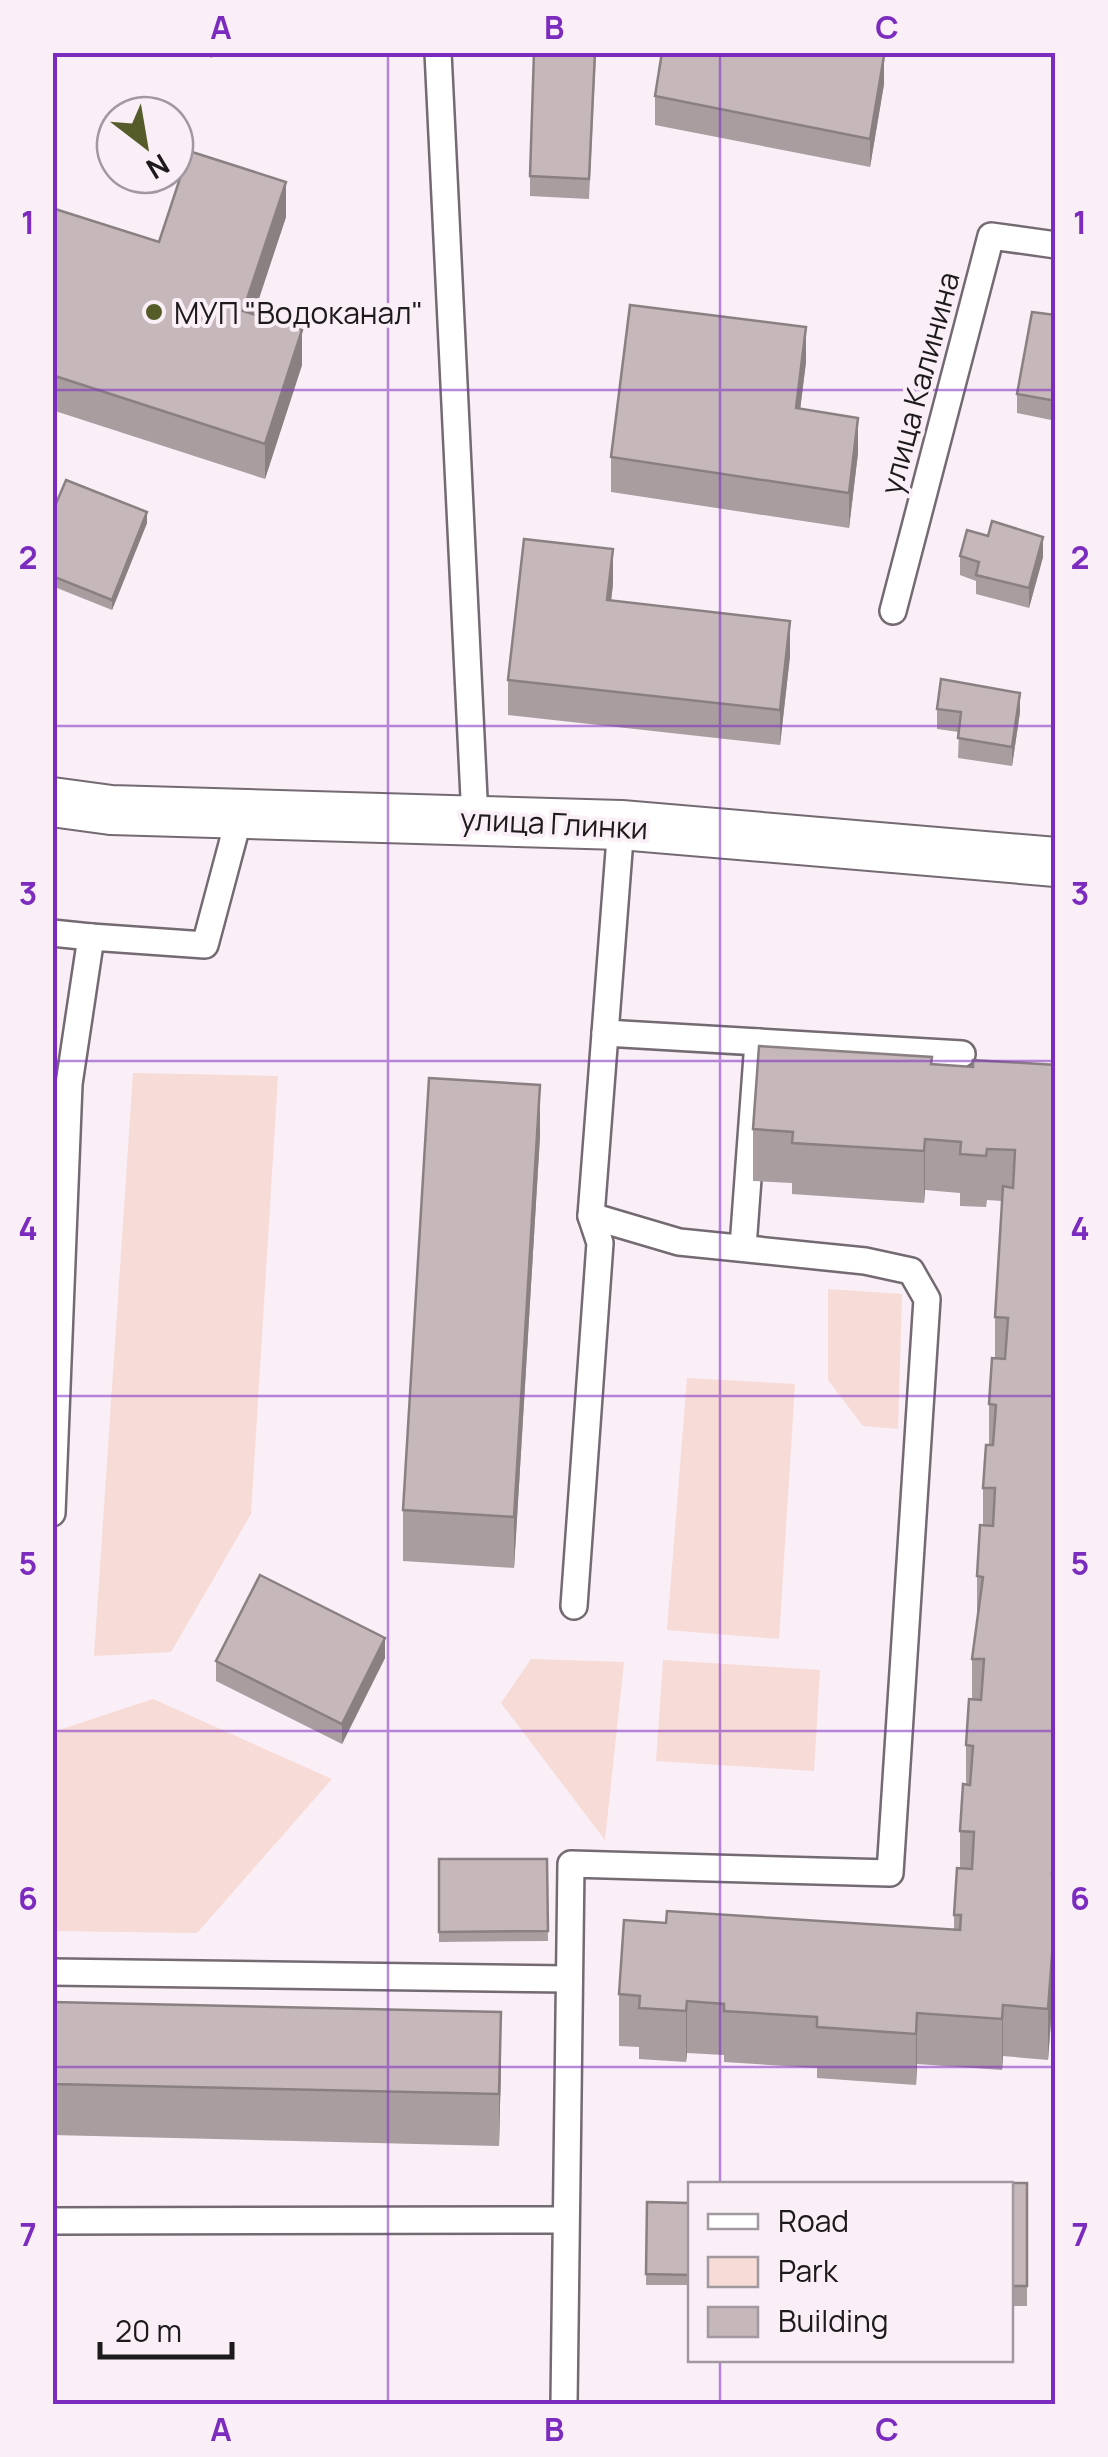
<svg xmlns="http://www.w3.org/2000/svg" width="1108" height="2457" viewBox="0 0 1108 2457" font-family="Manrope,sans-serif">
  <rect width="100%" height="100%" fill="#faeef7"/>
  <!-- green -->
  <g fill="#f6dbd6">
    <polygon points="133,1073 278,1076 251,1514 171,1652 94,1656"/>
    <polygon points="828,1289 902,1294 898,1429 863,1426 828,1380"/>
    <polygon points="687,1378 795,1384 779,1639 667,1630"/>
    <polygon points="531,1659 624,1662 605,1840 501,1703"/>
    <polygon points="663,1660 820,1670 814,1771 656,1761"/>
    <polygon points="153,1699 332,1779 197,1933 53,1931 53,1732"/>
  </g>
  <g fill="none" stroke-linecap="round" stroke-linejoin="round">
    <!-- lane casing -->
    <g stroke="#746a72" stroke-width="30">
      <g id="lane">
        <polyline points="438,52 475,819"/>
        <polyline points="893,611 991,236 1056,245"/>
        <polyline points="52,933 91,937"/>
        <polyline points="605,1033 962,1054"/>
        <polyline points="743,1247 758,1042"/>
        <polyline points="52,1513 69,1084 91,937 205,945 240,814"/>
        <polyline points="574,1606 600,1243 591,1216 621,825"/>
        <polyline points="52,1972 567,1979"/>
        <polyline points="52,2221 565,2220"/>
        <polyline points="564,2404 571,1864 890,1873 927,1299 911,1271 865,1261 679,1242 591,1216"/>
      </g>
    </g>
    <!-- street casing -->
    <g stroke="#746a72" stroke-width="52">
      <polyline id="street" points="52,802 111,810 621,825 1056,862"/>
    </g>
    <!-- lane -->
    <use href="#lane" stroke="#fff" stroke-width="25"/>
    <!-- street -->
    <use href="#street" stroke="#fff" stroke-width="48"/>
  </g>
  <!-- wall -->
  <g fill="#a99da0">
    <polygon points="196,52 214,52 212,58"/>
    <polygon points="596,52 589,199 530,196 530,176"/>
    <polygon points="884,84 870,167 655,125 655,96"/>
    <polygon points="52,208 159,242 286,217 254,314 302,365 265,479 52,410"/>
    <polygon points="1056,315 1056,421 1017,413 1017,394"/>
    <polygon points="806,362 800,409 858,453 849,528 611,492 611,457"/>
    <polygon points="52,513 147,523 112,610 52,586"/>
    <polygon points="960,556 1043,557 1029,608 976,594 976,581 960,575"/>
    <polygon points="613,584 611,601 790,656 780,745 508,715 508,680"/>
    <polygon points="937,709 1020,712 1012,766 958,758 959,732 937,729"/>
    <polygon points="932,1064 973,1067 1056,1065 1056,1953 1048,2060 1003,2056 1002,2070 917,2064 916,2085 817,2078 817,2068 724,2062 724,2055 687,2053 686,2062 639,2059 639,2047 619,2046 619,1994 666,1923 954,1930 954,1915 960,1868 960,1831 966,1785 966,1745 972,1699 972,1659 977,1621 977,1576 983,1526 983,1488 989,1445 989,1404 995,1358 995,1317 1002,1201 987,1200 986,1207 960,1206 960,1193 925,1190 924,1203 792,1194 792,1183 753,1181 753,1129"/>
    <polygon points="540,1136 514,1568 403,1561 403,1510"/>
    <polygon points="385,1658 342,1744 216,1681 216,1661"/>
    <polygon points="439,1859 547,1859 548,1941 439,1942"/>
    <polygon points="52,2002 501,2064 499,2146 52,2135"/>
    <polygon points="1027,2183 1027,2306 1010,2306 1010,2184"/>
    <polygon points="647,2202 690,2203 690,2285 646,2285"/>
  </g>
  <!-- shaded-wall -->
  <g fill="#8a8082">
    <polygon points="884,56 884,84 870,167 870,139"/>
    <polygon points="286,182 286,217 243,346 243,311"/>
    <polygon points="806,327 806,362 796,443 796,408"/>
    <polygon points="302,330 302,365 265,479 265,444"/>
    <polygon points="858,418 858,453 849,528 849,493"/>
    <polygon points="147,512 147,523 112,610 112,600"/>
    <polygon points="1043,537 1043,557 1029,608 1029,588"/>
    <polygon points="613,549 613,584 607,635 607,600"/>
    <polygon points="790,621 790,656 780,745 780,710"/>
    <polygon points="1020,693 1020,712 1012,766 1012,747"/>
    <polygon points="540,1085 540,1136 514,1568 514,1517"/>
    <polygon points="925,1139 925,1190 924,1203 924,1151"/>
    <polygon points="385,1638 385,1658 342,1744 342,1724"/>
    <polygon points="1056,1902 1056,1953 1048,2060 1048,2009"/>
    <polygon points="687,2001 687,2053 686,2062 686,2011"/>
    <polygon points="1003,2005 1003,2056 1002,2070 1002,2019"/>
    <polygon points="501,2012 501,2064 499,2146 499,2094"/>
    <polygon points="917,2013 917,2064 916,2085 916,2034"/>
  </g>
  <!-- building -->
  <g fill="#c5b7ba" stroke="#8a8082" stroke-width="2.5">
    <polygon points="534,52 595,52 589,179 530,176"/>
    <polygon points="662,52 867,52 884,56 870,139 655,96"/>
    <polygon points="189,151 286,182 243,311 302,330 265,444 52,375 52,208 159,242"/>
    <polygon points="630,305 806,327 796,408 858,418 849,493 611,457"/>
    <polygon points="1032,312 1056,315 1056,401 1017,394"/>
    <polygon points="66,480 147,512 112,600 52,576 52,513"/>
    <polygon points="992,521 1043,537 1029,588 976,575 979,562 960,556 967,530 988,536"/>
    <polygon points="524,539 613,549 607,600 790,621 780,710 508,680"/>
    <polygon points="941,679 1020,693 1012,747 958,738 961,712 937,709"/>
    <polygon points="759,1046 932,1057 931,1064 973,1067 973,1060 1056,1065 1056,1839 1052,1874 1056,1874 1056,1902 1048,2009 1003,2005 1002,2019 917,2013 916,2034 817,2027 817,2017 724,2011 724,2004 687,2001 686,2011 639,2008 640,1996 619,1994 624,1920 666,1923 667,1911 960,1930 961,1915 954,1915 957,1868 972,1869 974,1832 960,1831 963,1784 970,1785 973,1746 966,1745 969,1699 981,1700 984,1659 972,1659 983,1577 977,1576 980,1525 993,1526 995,1488 983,1488 986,1445 993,1445 996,1405 989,1404 992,1358 1005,1359 1008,1318 995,1317 1003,1186 1013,1188 1015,1150 987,1149 986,1156 960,1154 961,1142 925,1139 924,1151 792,1143 793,1132 753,1129"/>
    <polygon points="429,1078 540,1085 514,1517 403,1510"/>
    <polygon points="260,1575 385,1638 342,1724 216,1661"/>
    <polygon points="439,1859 547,1859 548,1931 439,1932"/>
    <polygon points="52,2002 501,2012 499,2094 52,2084"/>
    <polygon points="945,2183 1027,2183 1027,2286 1010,2286 1010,2184"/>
    <polygon points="647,2202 690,2203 690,2275 646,2274"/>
  </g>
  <!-- grid -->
  <path fill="none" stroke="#7b2cbf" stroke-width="2.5" stroke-opacity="0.55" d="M388,52V2404M720,52V2184M52,390H1056M52,726H1056M52,1061H1056M52,1396H1056M52,1731H1056M52,2067H1056M720,2360V2404"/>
  <!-- markers -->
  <circle fill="#555c2a" stroke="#faeef7" stroke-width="4" cx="154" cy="312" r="10"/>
  <g text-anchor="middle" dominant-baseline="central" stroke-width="8" stroke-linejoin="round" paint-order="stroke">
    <!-- poi labels -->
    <g font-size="30" fill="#1d1a1d" stroke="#faeef7" text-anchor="start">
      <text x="174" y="312">МУП "Водоканал"</text>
    </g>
    <!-- street labels -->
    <g font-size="30" fill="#1d1a1d" stroke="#faeef7">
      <text transform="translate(919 383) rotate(-75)">улица Калинина</text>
      <text transform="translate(554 823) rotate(3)">улица Глинки</text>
    </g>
  </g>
  <!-- border -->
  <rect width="1108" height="2457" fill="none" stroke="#faeef7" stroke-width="110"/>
  <!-- legend -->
  <rect x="688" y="2182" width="325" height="180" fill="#faeef7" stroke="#a299a0" stroke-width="2.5"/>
  <rect x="708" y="2214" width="50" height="15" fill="#ffffff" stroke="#a299a0" stroke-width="2.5"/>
  <text x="778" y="2232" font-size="30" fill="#1d1a1d">Road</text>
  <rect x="708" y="2257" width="50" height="30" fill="#f6dbd6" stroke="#a299a0" stroke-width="2.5"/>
  <text x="778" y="2282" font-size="30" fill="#1d1a1d">Park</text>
  <rect x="708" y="2307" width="50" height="30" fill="#c5b7ba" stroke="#a299a0" stroke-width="2.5"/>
  <text x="778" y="2332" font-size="30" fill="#1d1a1d">Building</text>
  <!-- north arrow -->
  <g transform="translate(145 145) rotate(149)"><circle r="48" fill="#faeef7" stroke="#a299a0" stroke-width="2.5"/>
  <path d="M0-8L18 38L0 25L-18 38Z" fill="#555c2a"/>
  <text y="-15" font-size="28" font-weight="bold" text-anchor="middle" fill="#1d1a1d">N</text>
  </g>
  <!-- scale -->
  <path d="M100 2342v15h132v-15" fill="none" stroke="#1d1a1d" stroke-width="5"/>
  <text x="115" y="2342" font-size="30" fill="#1d1a1d" stroke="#faeef7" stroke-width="8" paint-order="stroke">20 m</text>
  <rect x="55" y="55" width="998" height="2347" fill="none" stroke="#7b2cbf" stroke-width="4"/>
  <g font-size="32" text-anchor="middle" font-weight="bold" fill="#7b2cbf">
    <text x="221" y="39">A</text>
    <text x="554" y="39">B</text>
    <text x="887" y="39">C</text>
    <text x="28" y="234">1</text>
    <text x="1080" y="234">1</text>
    <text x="28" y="569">2</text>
    <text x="1080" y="569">2</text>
    <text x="28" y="905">3</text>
    <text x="1080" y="905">3</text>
    <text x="28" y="1240">4</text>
    <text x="1080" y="1240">4</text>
    <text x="28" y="1575">5</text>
    <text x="1080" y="1575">5</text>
    <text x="28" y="1910">6</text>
    <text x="1080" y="1910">6</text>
    <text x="28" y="2246">7</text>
    <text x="1080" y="2246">7</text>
    <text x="221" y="2441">A</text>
    <text x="554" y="2441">B</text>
    <text x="887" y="2441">C</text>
  </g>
</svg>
